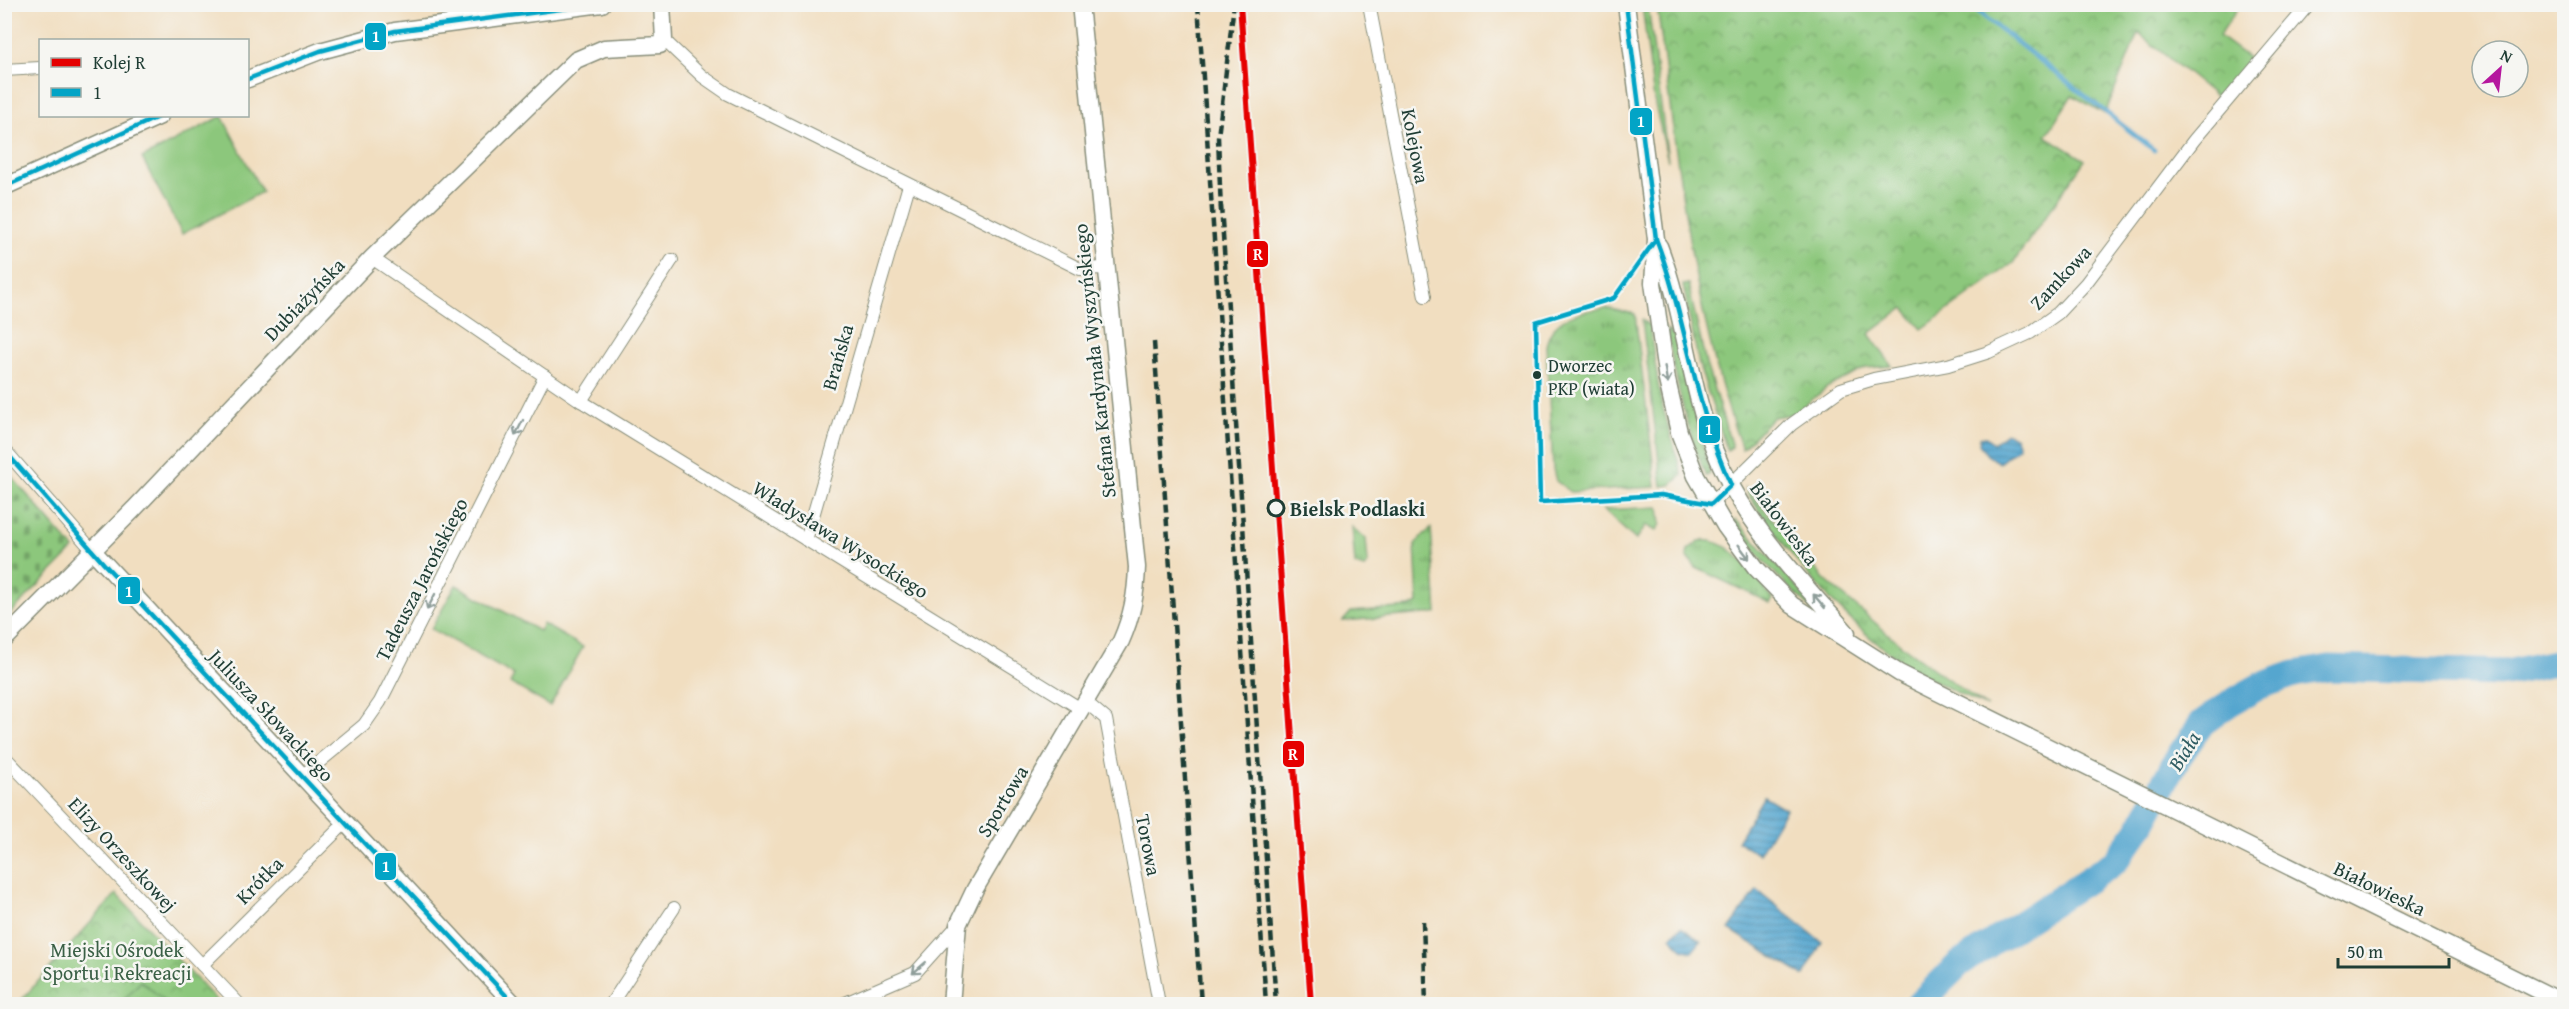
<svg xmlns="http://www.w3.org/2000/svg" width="2569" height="1009" viewBox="0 0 2569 1009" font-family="'Gentium Book Plus',serif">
  <defs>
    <pattern id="grass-tufts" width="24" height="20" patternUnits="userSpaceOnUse" patternTransform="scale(1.5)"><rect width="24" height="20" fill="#8cc77b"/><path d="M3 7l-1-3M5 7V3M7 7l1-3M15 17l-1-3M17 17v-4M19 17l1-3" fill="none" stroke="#72a366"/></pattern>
    <pattern id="cemetery-stones" width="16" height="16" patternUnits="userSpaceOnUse" patternTransform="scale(1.5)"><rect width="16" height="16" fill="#8cc77b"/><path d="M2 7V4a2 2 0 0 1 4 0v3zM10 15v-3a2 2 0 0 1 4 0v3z" fill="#72a366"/></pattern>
    <pattern id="park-crowns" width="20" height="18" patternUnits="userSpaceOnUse" patternTransform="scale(1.5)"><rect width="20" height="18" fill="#8cc77b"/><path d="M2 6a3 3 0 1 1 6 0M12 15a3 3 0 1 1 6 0" fill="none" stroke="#72a366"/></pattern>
    <pattern id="water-rules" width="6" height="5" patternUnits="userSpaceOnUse" patternTransform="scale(1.5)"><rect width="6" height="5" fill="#55a6cf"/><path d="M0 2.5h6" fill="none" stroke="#4688a9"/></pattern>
  </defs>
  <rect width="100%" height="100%" fill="#f6f6f2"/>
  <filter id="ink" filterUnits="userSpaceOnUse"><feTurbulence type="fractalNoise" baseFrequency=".0167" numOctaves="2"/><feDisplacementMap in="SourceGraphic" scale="12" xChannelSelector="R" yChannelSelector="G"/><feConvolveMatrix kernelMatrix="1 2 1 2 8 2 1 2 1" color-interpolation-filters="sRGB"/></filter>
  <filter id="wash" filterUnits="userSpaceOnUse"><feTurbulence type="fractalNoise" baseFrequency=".008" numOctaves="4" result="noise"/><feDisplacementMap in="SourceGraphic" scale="24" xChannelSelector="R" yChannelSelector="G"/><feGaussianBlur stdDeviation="1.35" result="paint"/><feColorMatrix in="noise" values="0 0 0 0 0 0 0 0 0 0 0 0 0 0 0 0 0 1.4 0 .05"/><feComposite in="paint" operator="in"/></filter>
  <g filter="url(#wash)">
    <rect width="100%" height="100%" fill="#f1dec0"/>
    <!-- grass -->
    <g fill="url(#grass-tufts)" stroke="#568258" stroke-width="1.5">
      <polygon points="1642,5 1648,5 1668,161 1654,100"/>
      <polygon points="1688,284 1706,364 1732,447 1727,450 1699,365 1683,285"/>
      <path d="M1606,308L1635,314L1656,487L1571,492L1556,481L1553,469L1546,346C1552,316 1579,311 1606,308Z"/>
      <polygon points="1642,320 1649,325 1661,401 1682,475 1671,485 1662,486"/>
      <path d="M1667,329L1676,338L1710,474L1706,476C1686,428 1675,380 1667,329Z"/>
      <path d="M1746,488L1825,580L1906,649L1987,707C1965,696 1943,686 1921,674C1850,632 1792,560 1747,493Z"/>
      <polygon points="1659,507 1661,524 1656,531 1646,525 1636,540 1603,510"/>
      <path d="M1736,520L1826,619L1824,620C1790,590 1760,560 1732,523Z"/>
      <polygon points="1352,527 1366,539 1368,563 1364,568 1355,565"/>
      <polygon points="1431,528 1437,613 1343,621 1351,612 1411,607 1418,603 1415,544"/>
      <path d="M1699,541C1732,536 1754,577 1773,599L1770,603L1696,568L1687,556L1688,550Z"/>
    </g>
    <!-- cemetery -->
    <polygon fill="url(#cemetery-stones)" stroke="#568258" stroke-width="1.5" points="5,469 74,549 5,619 4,619"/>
    <!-- park -->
    <g fill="url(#park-crowns)" stroke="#568258" stroke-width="1.5">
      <path d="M1657,5H2240L2219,36L2251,60L2219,99L2138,33L2105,114L2072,95L2046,136L2085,160L2013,263L1922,329L1904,308L1869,334L1892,366L1866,368L1828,387L1794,414L1773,417L1742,449C1690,306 1677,154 1657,5Z"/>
      <polygon points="116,894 220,1004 18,1004"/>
    </g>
    <!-- garden -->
    <g fill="#8cc77b" stroke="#568258" stroke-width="1.5">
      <polygon points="222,116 262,192 182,234 142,158"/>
      <polygon points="456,585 539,631 543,624 583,647 550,706 510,683 514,675 431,629"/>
      <polygon points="141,981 168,1004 120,1004"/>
    </g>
    <!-- water -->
    <g fill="url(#water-rules)" stroke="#3a7282" stroke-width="1.5">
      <polygon points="2007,433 2016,438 2019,447 1999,463 1987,455 1979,444 1980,437 1986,437 1993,443"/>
      <polygon points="1764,796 1786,809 1759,854 1737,841"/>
      <polygon points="1757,890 1822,942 1804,976 1729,929"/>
      <polygon points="1681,927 1701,941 1692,952 1682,949 1671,937"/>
    </g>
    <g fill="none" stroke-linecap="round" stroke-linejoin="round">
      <!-- stream -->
      <polyline stroke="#55a6cf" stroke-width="4.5" points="1968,4 2154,150"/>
      <!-- river -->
      <polyline stroke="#55a6cf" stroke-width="27" points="1919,1004 1959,964 2115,862 2140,828 2177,759 2202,723 2230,703 2260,686 2294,674 2329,668 2506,673 2564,661"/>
    </g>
  </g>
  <g filter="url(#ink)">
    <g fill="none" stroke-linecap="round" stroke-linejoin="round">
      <!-- street casing -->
      <g stroke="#888e7a" stroke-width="14">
        <g id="street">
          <polyline points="1369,4 1425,296"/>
          <polyline points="664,40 702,76 728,94 1080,269 1105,268"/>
          <polyline points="4,70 40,68"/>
          <polyline points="372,258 581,401 1081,709"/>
          <polyline points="581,401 672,260"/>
          <polyline points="4,449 93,551"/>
          <polyline points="1711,504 1792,424 1841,389 1874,379 1948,365 1989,352 2030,333 2058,313 2086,283 2194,140 2309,4"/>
          <polyline points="806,540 909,185"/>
          <polyline points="1086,702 1106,719 1159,1004"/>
          <polyline points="4,756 239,1004"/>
          <polyline points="301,777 364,725 380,702 545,376"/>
          <polyline points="202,965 345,823"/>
          <polyline points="611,1004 674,908"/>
          <polyline points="843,1004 915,973 958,925"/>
        </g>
      </g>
      <!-- secondary casing -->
      <g stroke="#888e7a" stroke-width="19">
        <g id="secondary">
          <polyline points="1626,4 1656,239 1653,283 1667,380 1679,432 1696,476 1725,526 1756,568 1792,605 1899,673 2564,1003"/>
          <polyline points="453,21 461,4"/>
          <polyline points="248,79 320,51 395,31 602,4"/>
          <polyline points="4,187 160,116"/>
          <path d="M1659,246C1684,311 1689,383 1714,449C1742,521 1797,576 1847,633"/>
          <polyline points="93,551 514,1004"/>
          <polyline points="4,640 134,509 372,258 576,60 604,48 660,45 664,40 662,4"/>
          <path d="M951,1004L958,925L975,889L1121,641C1132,616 1136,595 1137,567L1080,4"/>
        </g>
      </g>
      <!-- street -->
      <use href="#street" stroke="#fff" stroke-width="12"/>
      <!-- secondary -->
      <use href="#secondary" stroke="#fff" stroke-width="16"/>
      <!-- rail -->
      <g stroke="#1f3d34" stroke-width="4.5" stroke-dasharray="9 4.5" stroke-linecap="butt">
        <polyline points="1198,4 1266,1004"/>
        <polyline points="1221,206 1276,1004"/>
        <polyline points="1221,212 1218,137 1234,4"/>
        <polyline points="1154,342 1201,1004"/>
        <polyline points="1423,921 1426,1004"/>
      </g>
      <!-- bus-1 casing -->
      <g stroke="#f6f6f2" stroke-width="9">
        <g id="bus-1">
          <polyline points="1626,4 1656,239"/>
          <polyline points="248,79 320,51 395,31 598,4"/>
          <polyline points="4,187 160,116"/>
          <path d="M1656,239C1687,320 1694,407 1731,485L1711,504L1661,495L1540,502L1536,322L1614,298Z"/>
          <polyline points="4,450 104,564 514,1004"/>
        </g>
      </g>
      <!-- bus-1 -->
      <use href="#bus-1" stroke="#02a4c6" stroke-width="4.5"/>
      <!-- rail-1 casing -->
      <g stroke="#f6f6f2" stroke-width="10">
        <polyline id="rail-1" points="1240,4 1311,1004"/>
      </g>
      <!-- rail-1 -->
      <use href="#rail-1" stroke="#e50000" stroke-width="6"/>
    </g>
    <!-- one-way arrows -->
    <defs><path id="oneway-shaft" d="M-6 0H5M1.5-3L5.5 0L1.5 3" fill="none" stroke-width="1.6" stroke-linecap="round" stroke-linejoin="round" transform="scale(1.5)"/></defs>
    <g stroke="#8f9e9a">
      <use href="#oneway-shaft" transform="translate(1666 375) rotate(81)"/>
      <use href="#oneway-shaft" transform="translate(519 428) rotate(117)"/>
      <use href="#oneway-shaft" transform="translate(1744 552) rotate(53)"/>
      <use href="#oneway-shaft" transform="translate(1819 601) rotate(-130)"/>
      <use href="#oneway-shaft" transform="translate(431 602) rotate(117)"/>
      <use href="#oneway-shaft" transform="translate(919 968) rotate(139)"/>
    </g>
  </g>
  <!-- markers -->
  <circle fill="#1f3d34" stroke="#f6f6f2" stroke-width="2" cx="1537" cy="375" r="5"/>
  <circle fill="#f6f6f2" stroke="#1f3d34" stroke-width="3" cx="1276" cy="508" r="8"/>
  <g text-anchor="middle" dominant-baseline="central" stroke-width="5" stroke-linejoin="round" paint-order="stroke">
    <!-- bus labels -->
    <g font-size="18" fill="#1f3d34" stroke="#f6f6f2" text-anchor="start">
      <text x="1548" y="365">Dworzec<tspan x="1548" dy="23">PKP (wiata)</tspan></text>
    </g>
    <!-- street labels -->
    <g font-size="20" fill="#1f3d34" stroke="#f6f6f2">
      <text transform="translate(1416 146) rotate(79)">Kolejowa</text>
      <text transform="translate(2060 277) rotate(-47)">Zamkowa</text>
      <text transform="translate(304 299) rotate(-46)">Dubiażyńska</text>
      <text transform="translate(837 357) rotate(-74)">Brańska</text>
      <text transform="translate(1094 361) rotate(-96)">Stefana Kardynała Wyszyńskiego</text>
      <text transform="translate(1785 523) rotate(53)">Białowieska</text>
      <text transform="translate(841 539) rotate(32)">Władysława Wysockiego</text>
      <text transform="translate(421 579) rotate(-63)">Tadeusza Jarońskiego</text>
      <text transform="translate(272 715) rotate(47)">Juliusza Słowackiego</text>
      <text transform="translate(1002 801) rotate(-59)">Sportowa</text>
      <text transform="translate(1149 845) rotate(79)">Torowa</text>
      <text transform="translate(123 854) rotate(47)">Elizy Orzeszkowej</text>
      <text transform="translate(259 880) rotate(-45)">Krótka</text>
      <text transform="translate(2380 888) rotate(26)">Białowieska</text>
    </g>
    <!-- stop labels -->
    <g font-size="20" font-weight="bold" fill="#1f3d34" stroke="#f6f6f2" text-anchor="start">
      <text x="1290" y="508">Bielsk Podlaski</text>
    </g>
    <!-- park labels -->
    <g font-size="20" fill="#3a6046" stroke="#f6f6f2">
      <text x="117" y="949">Miejski Ośrodek<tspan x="117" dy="23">Sportu i Rekreacji</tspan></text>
    </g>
    <!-- water labels -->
    <g font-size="21" font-style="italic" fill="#2f5c62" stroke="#f6f6f2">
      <text transform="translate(2184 751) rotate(-58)">Biała</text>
    </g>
  </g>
  <g stroke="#f6f6f2" stroke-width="2">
    <rect x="364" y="22" width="23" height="29" rx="6" fill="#02a4c6"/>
    <rect x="1629" y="107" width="24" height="29" rx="6" fill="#02a4c6"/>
    <rect x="1246" y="240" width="23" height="28" rx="6" fill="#e50000"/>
    <rect x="1698" y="415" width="23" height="29" rx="6" fill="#02a4c6"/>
    <rect x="117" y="576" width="24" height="29" rx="6" fill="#02a4c6"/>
    <rect x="1282" y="740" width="23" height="28" rx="6" fill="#e50000"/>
    <rect x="374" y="852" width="23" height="29" rx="6" fill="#02a4c6"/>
  </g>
  <g font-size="16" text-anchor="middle" font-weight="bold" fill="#fff">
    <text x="376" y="42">1</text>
    <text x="1641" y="127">1</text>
    <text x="1258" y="260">R</text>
    <text x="1709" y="435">1</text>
    <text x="129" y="597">1</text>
    <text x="1293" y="760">R</text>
    <text x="386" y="872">1</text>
  </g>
  <!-- margin -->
  <rect width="2569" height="1009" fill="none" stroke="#f6f6f2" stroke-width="24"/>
  <!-- legend -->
  <rect x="39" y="39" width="210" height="78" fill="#f6f6f2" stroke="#a0aca6" stroke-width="1.5"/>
  <rect x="51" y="58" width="30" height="9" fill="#e50000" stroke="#a0aca6" stroke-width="1.5"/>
  <text x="93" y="69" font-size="18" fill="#1f3d34">Kolej R</text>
  <rect x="51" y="88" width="30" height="9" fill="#02a4c6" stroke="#a0aca6" stroke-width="1.5"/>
  <text x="93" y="99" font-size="18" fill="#1f3d34">1</text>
  <!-- north arrow -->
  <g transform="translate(2500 69) rotate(27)"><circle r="28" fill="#f6f6f2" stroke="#a0aca6" stroke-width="1.5"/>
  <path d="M0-4.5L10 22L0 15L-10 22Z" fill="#b5179e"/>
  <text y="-9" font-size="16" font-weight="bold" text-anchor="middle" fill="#1f3d34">N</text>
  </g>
  <!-- scale -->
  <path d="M2338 958v9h111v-9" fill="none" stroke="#1f3d34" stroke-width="3"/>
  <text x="2347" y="958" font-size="18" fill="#1f3d34" stroke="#f6f6f2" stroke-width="4.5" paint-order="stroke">50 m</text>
</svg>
